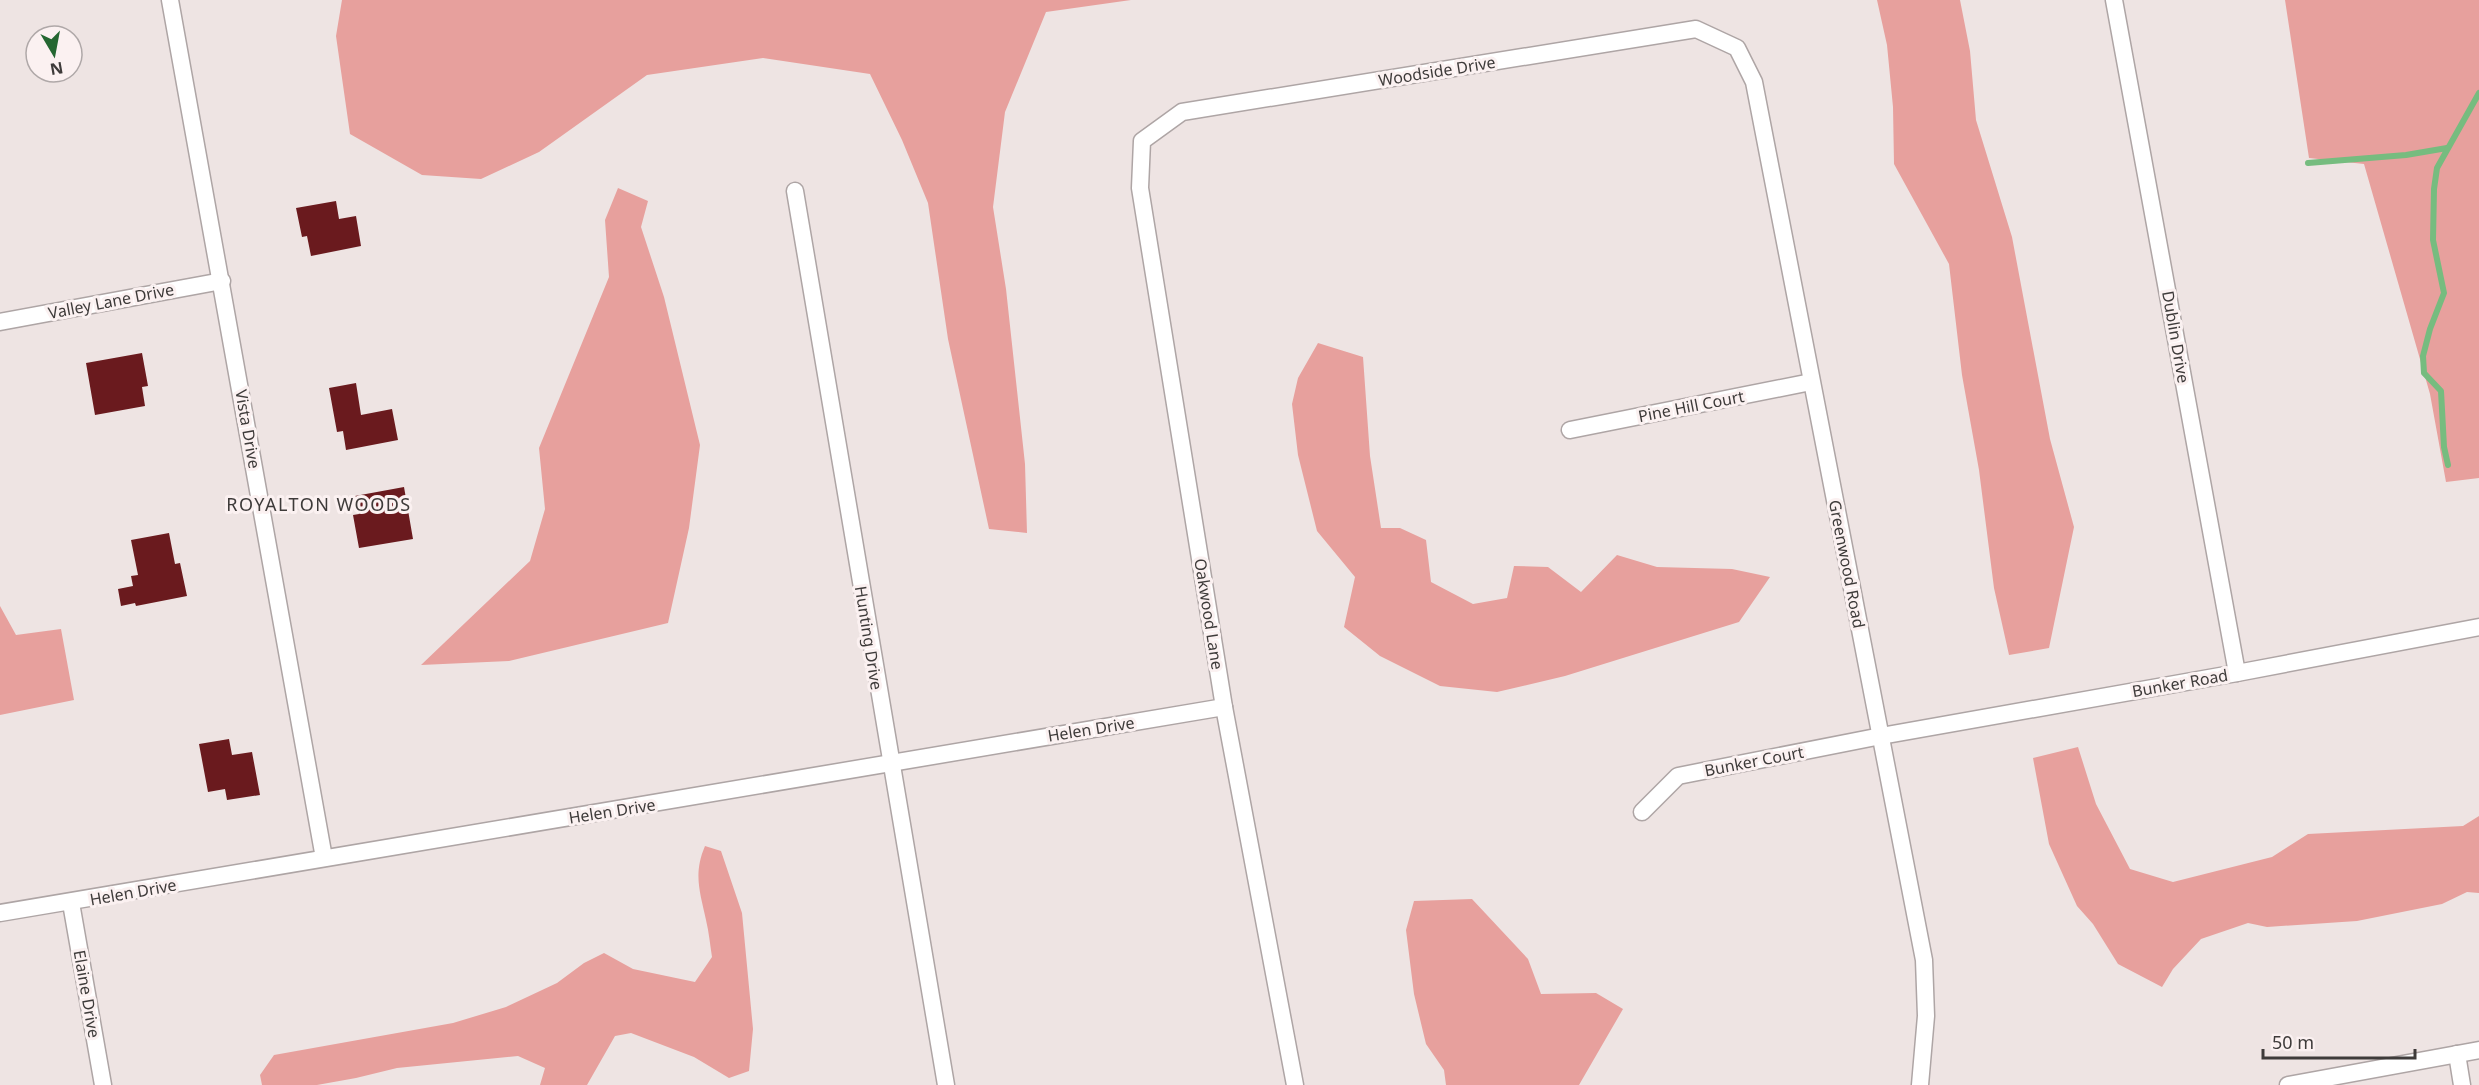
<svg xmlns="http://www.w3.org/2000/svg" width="2479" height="1085" viewBox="0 0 2479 1085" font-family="'Noto Sans',sans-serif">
  <rect width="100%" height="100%" fill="#eee4e3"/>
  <!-- green -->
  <g fill="#e7a09d">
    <polygon points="342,0 1131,0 1046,12 1005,112 993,207 1006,289 1025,464 1027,533 989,529 948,339 928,203 902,140 870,74 763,58 647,75 539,152 481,179 422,175 350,134 336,36"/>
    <polygon points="1877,0 1960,0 1970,51 1976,120 2012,237 2050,439 2074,527 2049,648 2009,655 1994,588 1979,470 1962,375 1949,264 1894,164 1893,107 1887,45"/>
    <polygon points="2285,0 2479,0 2479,478 2446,482 2430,394 2364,164 2309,158"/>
    <polygon points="618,188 648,201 641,227 664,297 700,445 689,528 668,623 509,661 421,665 530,561 545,509 539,448 609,277 605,220"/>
    <polygon points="1318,343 1363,357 1370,456 1381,528 1400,528 1426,540 1431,582 1473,604 1507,598 1514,566 1548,567 1581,592 1617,555 1657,567 1732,569 1770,577 1739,622 1565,676 1497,692 1440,686 1380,656 1344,627 1355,577 1317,531 1298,455 1292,404 1298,378"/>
    <polygon points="0,606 16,635 61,629 74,700 0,715"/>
    <polygon points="2078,747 2096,804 2130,869 2173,882 2272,857 2308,834 2463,826 2479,816 2479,893 2467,892 2442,904 2357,921 2267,927 2248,923 2201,939 2173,969 2162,987 2118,964 2093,924 2077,906 2049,844 2033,758"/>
    <path d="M705,846L721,851L742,913L753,1029L749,1071L729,1078L694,1057L631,1033L615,1036L587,1085H540L545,1068L518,1056L397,1068L356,1078L317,1085H262L260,1075L274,1055L453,1023L506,1007L557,983L584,963L604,953L633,969L695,982L712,957C710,945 709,932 706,920C700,892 693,874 705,846Z"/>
    <polygon points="1472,899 1528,959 1541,994 1596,993 1623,1009 1579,1085 1446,1085 1444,1070 1426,1044 1414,994 1406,930 1414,901"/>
  </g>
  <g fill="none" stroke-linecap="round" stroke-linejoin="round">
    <!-- stream -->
    <g stroke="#76bc7f" stroke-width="6">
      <polyline points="2308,163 2406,155 2447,148"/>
      <polyline points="2448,465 2444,447 2441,391 2424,373 2423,356 2430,329 2444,293 2433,240 2434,189 2437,168 2479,93"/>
    </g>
  </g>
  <!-- building -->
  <g fill="#6a1a1e">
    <polygon points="336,201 339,219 356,216 361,246 311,256 307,236 302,237 296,208"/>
    <polygon points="142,353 148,386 142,387 145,406 95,415 86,363"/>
    <polygon points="356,383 361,415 392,409 398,440 346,450 343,431 337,432 329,388"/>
    <polygon points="404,487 413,539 359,548 353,515 359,514 355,496"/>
    <polygon points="169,533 175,564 180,563 187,596 136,606 135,603 121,606 118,589 133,586 131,576 138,575 131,540"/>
    <polygon points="229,739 232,755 252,752 260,795 227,800 225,789 208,792 199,744"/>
  </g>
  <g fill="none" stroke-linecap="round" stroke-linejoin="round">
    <!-- street casing -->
    <g stroke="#aea5a5" stroke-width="19">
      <g id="street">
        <polyline points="170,0 324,858"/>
        <polyline points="2114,0 2237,673"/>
        <polyline points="795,191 946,1085"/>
        <polyline points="0,322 222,281"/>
        <polyline points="1570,430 1811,382"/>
        <polyline points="1642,812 1678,776 1881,736 2237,673 2479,627"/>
        <polyline points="71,903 103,1085"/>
        <polyline points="0,913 1224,707"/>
        <polyline points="2457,1054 2462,1085"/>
        <polyline points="1295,1085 1224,707 1140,188 1142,141 1182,112 1696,29 1737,48 1754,82 1924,960 1926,1016 1920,1085"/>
        <polyline points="2288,1085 2479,1050"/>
      </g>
    </g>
    <!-- street -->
    <use href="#street" stroke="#fff" stroke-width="16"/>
  </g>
  <g text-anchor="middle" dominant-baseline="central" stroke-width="6" stroke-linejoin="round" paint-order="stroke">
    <!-- street labels -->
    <g font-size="16" fill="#3e3b3a" stroke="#fbf1f1">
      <text transform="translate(1437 71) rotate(-9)">Woodside Drive</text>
      <text transform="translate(111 301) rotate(-11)">Valley Lane Drive</text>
      <text transform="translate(2176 337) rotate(80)">Dublin Drive</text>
      <text transform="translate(1691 406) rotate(-11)">Pine Hill Court</text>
      <text transform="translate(248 429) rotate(80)">Vista Drive</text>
      <text transform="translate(1847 564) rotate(79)">Greenwood Road</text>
      <text transform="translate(1209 614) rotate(81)">Oakwood Lane</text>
      <text transform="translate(869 638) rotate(81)">Hunting Drive</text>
      <text transform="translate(2180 683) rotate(-10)">Bunker Road</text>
      <text transform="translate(1091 729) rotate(-9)">Helen Drive</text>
      <text transform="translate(1754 761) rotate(-11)">Bunker Court</text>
      <text transform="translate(612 811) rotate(-9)">Helen Drive</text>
      <text transform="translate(133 892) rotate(-10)">Helen Drive</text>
      <text transform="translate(87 994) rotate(80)">Elaine Drive</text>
    </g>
    <!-- neighbourhood labels -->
    <g font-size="18" letter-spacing="1.5" fill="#3e3b3a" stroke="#fbf1f1">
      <text x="319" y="504">ROYALTON WOODS</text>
    </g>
  </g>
  <!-- north arrow -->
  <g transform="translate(54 54) rotate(170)"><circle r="28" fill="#fbf1f1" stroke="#afa8a8" stroke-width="1.5"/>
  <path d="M0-4.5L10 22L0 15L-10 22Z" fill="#246731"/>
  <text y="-9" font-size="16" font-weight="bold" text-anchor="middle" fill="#3e3b3a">N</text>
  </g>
  <!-- scale -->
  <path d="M2263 1049v9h152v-9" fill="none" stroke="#3e3b3a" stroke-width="3"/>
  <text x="2272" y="1049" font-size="18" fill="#3e3b3a" stroke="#fbf1f1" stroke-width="4.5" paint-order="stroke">50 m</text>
</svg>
